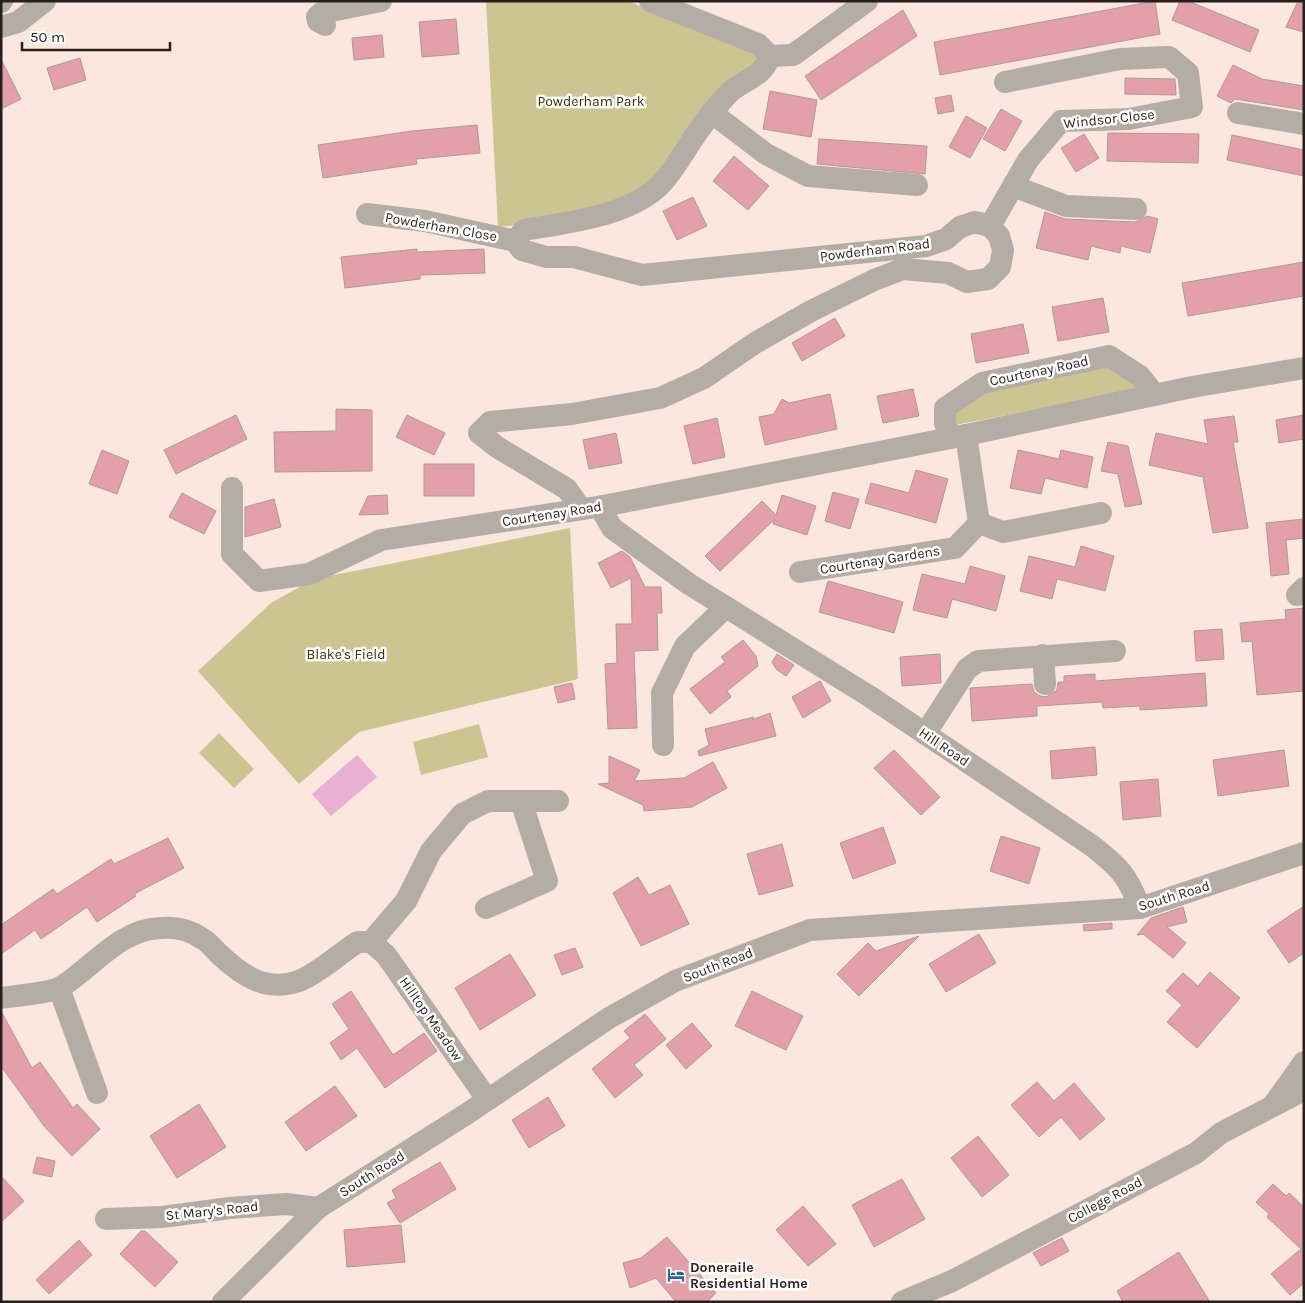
<svg xmlns="http://www.w3.org/2000/svg" width="1305" height="1303" viewBox="0 0 1305 1303" font-family="Karla,sans-serif">
  <rect width="100%" height="100%" fill="#fce7df"/>
  <!-- green -->
  <g fill="#ccc592">
    <polygon points="486,1 628,1 753,50 760,58 648,186 613,204 525,224 498,227"/>
    <polygon points="1105,365 1133,379 1138,390 955,425 955,411 986,389"/>
    <polygon points="570,528 578,679 359,732 299,784 198,671 271,603 314,579"/>
    <polygon points="479,724 488,757 421,775 413,742"/>
    <polygon points="219,733 254,769 234,788 199,753"/>
  </g>
  <!-- water -->
  <polygon fill="#e9b0d4" points="357,755 377,777 331,816 312,794"/>
  <!-- building -->
  <g fill="#e4a0a8" stroke="#ae999b">
    <polygon points="1155,1 1160,34 940,75 934,42"/>
    <polygon points="1180,1 1188,1 1259,30 1250,52 1172,20"/>
    <polygon points="1298,1 1304,1 1304,32 1286,27"/>
    <polygon points="903,10 917,36 821,100 805,76"/>
    <polygon points="456,19 459,54 422,57 419,22"/>
    <polygon points="382,35 384,57 354,60 352,38"/>
    <polygon points="80,58 86,80 54,90 47,68"/>
    <polygon points="1,59 21,99 1,109"/>
    <polygon points="1233,65 1262,79 1304,86 1304,110 1235,99 1231,103 1217,96"/>
    <polygon points="1125,78 1175,79 1176,95 1125,94"/>
    <polygon points="770,91 817,100 811,137 763,129"/>
    <polygon points="951,95 954,111 938,114 935,98"/>
    <polygon points="1001,109 1022,121 1005,151 983,139"/>
    <polygon points="966,116 987,128 970,158 949,147"/>
    <polygon points="477,125 480,153 416,159 417,164 323,178 318,145 412,131"/>
    <polygon points="1108,133 1199,134 1198,163 1107,161"/>
    <polygon points="1084,134 1099,158 1076,172 1061,148"/>
    <polygon points="1232,135 1304,150 1304,176 1227,160"/>
    <polygon points="819,139 927,146 925,174 817,164"/>
    <polygon points="734,156 769,186 748,210 713,181"/>
    <polygon points="693,197 707,226 677,240 663,211"/>
    <polygon points="1045,212 1065,219 1135,222 1147,216 1158,219 1150,253 1121,246 1120,253 1091,246 1088,260 1036,248"/>
    <polygon points="417,249 417,252 484,249 485,273 420,275 420,279 345,288 341,257"/>
    <polygon points="1304,262 1304,296 1188,316 1182,283"/>
    <polygon points="1103,298 1109,332 1058,341 1052,307"/>
    <polygon points="835,318 845,336 802,361 792,343"/>
    <polygon points="1023,324 1029,353 976,363 971,334"/>
    <polygon points="913,389 919,416 883,423 877,396"/>
    <polygon points="830,394 837,429 765,445 759,417 774,414 782,399 789,403"/>
    <polygon points="336,409 372,410 372,471 275,472 274,432 336,431"/>
    <polygon points="236,415 247,439 176,474 164,450"/>
    <polygon points="407,415 445,433 434,455 396,437"/>
    <polygon points="1304,415 1304,439 1279,443 1276,420"/>
    <polygon points="1234,416 1238,442 1233,442 1248,528 1213,533 1203,477 1149,465 1156,433 1208,444 1204,420"/>
    <polygon points="717,418 725,457 693,464 684,426"/>
    <polygon points="616,433 622,463 589,469 583,440"/>
    <polygon points="1108,442 1128,446 1142,504 1125,507 1118,474 1101,471"/>
    <polygon points="102,450 129,461 117,494 89,484"/>
    <polygon points="1018,450 1059,459 1061,450 1093,457 1087,488 1045,478 1041,494 1010,488"/>
    <rect x="424" y="464" width="50" height="32"/>
    <polygon points="916,470 948,479 936,523 865,503 871,483 909,493"/>
    <polygon points="833,492 859,499 850,529 825,521"/>
    <polygon points="182,493 216,511 204,534 169,517"/>
    <polygon points="387,495 388,514 359,515 368,496"/>
    <polygon points="782,495 816,506 807,535 773,524 775,519 720,571 705,556 762,501 776,515"/>
    <polygon points="274,499 281,527 245,537 245,507"/>
    <polygon points="1304,519 1304,538 1286,540 1289,574 1271,576 1266,523"/>
    <polygon points="1081,546 1114,556 1105,591 1057,579 1052,599 1020,591 1029,556 1075,567"/>
    <polygon points="622,551 630,557 645,587 661,587 662,613 657,613 658,650 634,651 637,728 608,729 605,664 617,663 616,624 632,624 631,578 611,588 598,563"/>
    <polygon points="970,566 1005,576 996,611 952,599 947,618 913,610 922,574 965,584"/>
    <polygon points="828,581 903,602 894,633 819,612"/>
    <polygon points="1304,608 1304,691 1257,695 1252,641 1242,642 1240,623 1286,619 1285,610"/>
    <polygon points="1222,629 1224,659 1196,661 1194,631"/>
    <polygon points="743,640 756,656 758,666 727,691 731,697 710,714 690,689 725,662 721,657"/>
    <polygon points="777,654 794,665 786,676 776,669 772,662"/>
    <polygon points="940,654 941,683 902,686 900,657"/>
    <polygon points="1205,673 1207,706 1140,710 1140,706 1103,708 1102,702 1037,706 1037,716 972,721 970,688 1032,684 1034,692 1040,696 1046,697 1057,690 1058,682 1064,682 1064,676 1095,674 1095,681"/>
    <polygon points="820,681 831,701 803,718 792,697"/>
    <polygon points="572,683 575,699 558,703 554,687"/>
    <polygon points="770,713 776,736 699,756 698,751 709,745 705,729 754,717 752,720"/>
    <polygon points="1095,747 1097,775 1052,779 1050,751"/>
    <polygon points="894,750 940,797 921,815 874,768"/>
    <polygon points="1284,750 1289,786 1218,796 1213,760"/>
    <polygon points="609,756 640,770 634,781 684,778 713,762 727,788 692,807 644,811 643,805 598,784 609,783"/>
    <polygon points="1158,779 1161,816 1123,820 1120,782"/>
    <polygon points="883,827 896,863 853,879 840,843"/>
    <polygon points="1001,836 1040,848 1029,884 990,871"/>
    <polygon points="168,838 184,868 134,894 136,896 97,922 87,907 41,939 35,930 1,954 1,925 53,889 57,894 111,859 114,864"/>
    <polygon points="782,844 793,886 759,895 747,854"/>
    <polygon points="638,877 649,895 670,885 689,924 641,946 613,893"/>
    <polygon points="1304,906 1304,953 1289,963 1267,931"/>
    <polygon points="1183,907 1187,922 1167,927 1186,943 1173,958 1143,934 1137,935 1151,918"/>
    <polygon points="1112,923 1112,929 1084,931 1083,925"/>
    <polygon points="979,934 996,963 946,992 929,964"/>
    <polygon points="919,936 859,996 837,974 868,943 876,951"/>
    <polygon points="575,948 583,967 562,975 554,955"/>
    <polygon points="510,954 536,995 480,1030 455,988"/>
    <polygon points="1210,972 1240,998 1197,1048 1167,1022 1182,1005 1166,991 1183,973 1198,986"/>
    <polygon points="351,991 393,1055 424,1033 437,1051 385,1088 357,1048 341,1060 330,1043 349,1029 332,1004"/>
    <polygon points="752,991 803,1016 786,1050 735,1026"/>
    <polygon points="1,1011 32,1068 40,1062 73,1108 77,1104 100,1129 72,1156 44,1126 1,1066"/>
    <polygon points="645,1014 666,1039 634,1065 643,1075 615,1098 592,1069 630,1038 624,1031"/>
    <polygon points="692,1023 712,1046 686,1069 666,1045"/>
    <polygon points="1037,1082 1054,1101 1074,1083 1105,1119 1080,1140 1061,1117 1039,1137 1011,1105"/>
    <polygon points="335,1086 357,1116 306,1151 285,1122"/>
    <polygon points="548,1097 565,1126 529,1148 512,1120"/>
    <polygon points="199,1104 226,1147 177,1178 150,1136"/>
    <polygon points="978,1136 1009,1175 982,1197 951,1158"/>
    <polygon points="37,1157 55,1161 52,1177 33,1173"/>
    <polygon points="440,1162 456,1189 400,1223 387,1203 396,1198 392,1190"/>
    <polygon points="1,1176 24,1201 1,1222"/>
    <polygon points="902,1179 925,1219 874,1247 852,1205"/>
    <polygon points="1273,1184 1286,1196 1289,1193 1304,1207 1304,1283 1290,1295 1271,1274 1301,1249 1267,1217 1269,1214 1256,1202"/>
    <polygon points="803,1206 836,1244 808,1266 776,1230"/>
    <polygon points="401,1225 405,1262 347,1267 344,1230"/>
    <polygon points="141,1231 145,1231 178,1262 155,1287 120,1254"/>
    <polygon points="667,1237 716,1293 707,1302 676,1302 656,1278 630,1288 623,1263 641,1258"/>
    <polygon points="1062,1238 1069,1251 1041,1266 1033,1253"/>
    <polygon points="79,1240 92,1255 49,1294 36,1280"/>
    <polygon points="1179,1252 1210,1302 1123,1302 1117,1291"/>
  </g>
  <g fill="none" stroke-linecap="round" stroke-linejoin="round">
    <!-- minor -->
    <g stroke="#b3ada6" stroke-width="22">
      <polyline points="650,1 758,44 770,56"/>
      <polyline points="1,2 2,1"/>
      <polyline points="325,25 318,21 317,17 321,13 381,1"/>
      <polyline points="1,27 18,22 45,1"/>
      <polyline points="770,56 793,55 867,1"/>
      <polyline points="712,113 766,154 808,176 917,185"/>
      <polyline points="1238,113 1304,124"/>
      <polyline points="1013,186 1066,206 1136,209"/>
      <polyline points="367,214 425,221 515,241"/>
      <polyline points="990,226 1028,160 1061,121 1129,119 1192,107 1188,73 1169,57 1120,59 1005,82"/>
      <polyline points="515,241 522,250 546,257 574,257 642,275 926,246 946,239 960,227 975,222 990,226 999,236 1003,250 1000,267 988,279 967,282 948,273 903,269 874,280 811,311 755,343 704,378 660,398 572,414 490,422 479,433 497,447 567,489 581,509"/>
      <path d="M515,241L524,230C566,223 633,216 663,182C678,165 688,144 702,126C709,115 718,106 726,96C741,79 762,80 770,56"/>
      <polyline points="966,435 979,523 1003,532 1101,513"/>
      <polyline points="950,438 945,423 945,408 982,383 1109,356 1140,376 1155,395"/>
      <polyline points="232,488 232,554 259,581 309,574 381,540 603,506 966,435 1192,387 1304,368"/>
      <path d="M603,506L605,516L612,528L689,584L869,696L1091,845C1119,867 1127,874 1140,908"/>
      <polyline points="800,572 955,548 979,523"/>
      <polyline points="1297,595 1304,588"/>
      <polyline points="1043,655 1045,684"/>
      <polyline points="925,734 967,669 978,661 1115,651"/>
      <polyline points="663,745 662,693 685,646 726,607"/>
      <polyline points="486,908 547,881 521,801"/>
      <polyline points="371,942 406,901 431,851 462,814 488,801 558,801"/>
      <polyline points="59,988 97,1093"/>
      <path d="M1,998C14,996 51,993 61,987C93,967 120,929 161,928C175,927 190,930 201,938C208,941 213,948 218,953C241,975 266,993 299,981C318,973 336,957 353,945L358,942H371L386,955L487,1099"/>
      <polyline points="1274,1104 1304,1062"/>
      <polyline points="106,1219 162,1217 230,1208 286,1204 318,1208"/>
      <polyline points="223,1302 318,1208 465,1115 609,1018 675,981 810,930 1140,908 1304,853"/>
      <polyline points="902,1302 952,1281 1196,1153 1221,1133 1304,1090"/>
    </g>
  </g>
  <!-- icons -->
  <defs>
    <g id="hotel-bare" transform="scale(1.35)"><path d="M-6-4.5h1.5V1H6V5H4.5V3h-9V5H-6ZM-4 0a1.8 1.8 0 1 1 3.6 0ZM.5 0V-2.5h3Q6-2.5 6 0Z" fill="#2b669e" stroke="#fff" stroke-width="2.5" paint-order="stroke"/></g>
  </defs>
  <g fill-rule="evenodd">
    <use href="#hotel-bare" x="676" y="1275"/>
  </g>
  <g text-anchor="middle" dominant-baseline="central" stroke-width="5" stroke-linejoin="round" paint-order="stroke">
    <!-- park labels -->
    <g font-size="14" fill="#393200" stroke="#fff">
      <text x="591" y="101">Powderham Park</text>
      <text x="346" y="654">Blake's Field</text>
    </g>
    <!-- street labels -->
    <g font-size="14" fill="#271f1d" stroke="#fff">
      <text transform="translate(1109 119) rotate(-6)">Windsor Close</text>
      <text transform="translate(441 227) rotate(10)">Powderham Close</text>
      <text transform="translate(875 250) rotate(-7)">Powderham Road</text>
      <text transform="translate(1039 371) rotate(-12)">Courtenay Road</text>
      <text transform="translate(552 514) rotate(-9)">Courtenay Road</text>
      <text transform="translate(880 560) rotate(-9)">Courtenay Gardens</text>
      <text transform="translate(944 747) rotate(34)">Hill Road</text>
      <text transform="translate(1174 896) rotate(-17)">South Road</text>
      <text transform="translate(718 965) rotate(-21)">South Road</text>
      <text transform="translate(431 1019) rotate(55)">Hilltop Meadow</text>
      <text transform="translate(372 1174) rotate(-32)">South Road</text>
      <text transform="translate(1105 1200) rotate(-28)">College Road</text>
      <text transform="translate(212 1211) rotate(-6)">St Mary's Road</text>
    </g>
    <!-- poi labels -->
    <g font-size="14" font-weight="bold" fill="#271f1d" stroke="#fff" text-anchor="start">
      <text x="690" y="1267">Doneraile<tspan x="690" dy="16">Residential Home</tspan></text>
    </g>
  </g>
  <!-- border -->
  <rect width="1305" height="1303" fill="none" stroke="#271f1d" stroke-width="5"/>
  <!-- scale -->
  <path d="M22 42v8h148v-8" fill="none" stroke="#271f1d" stroke-width="2.5"/>
  <text x="30" y="42" font-size="15" fill="#271f1d" stroke="#ffffff" stroke-width="4" paint-order="stroke">50 m</text>
</svg>
